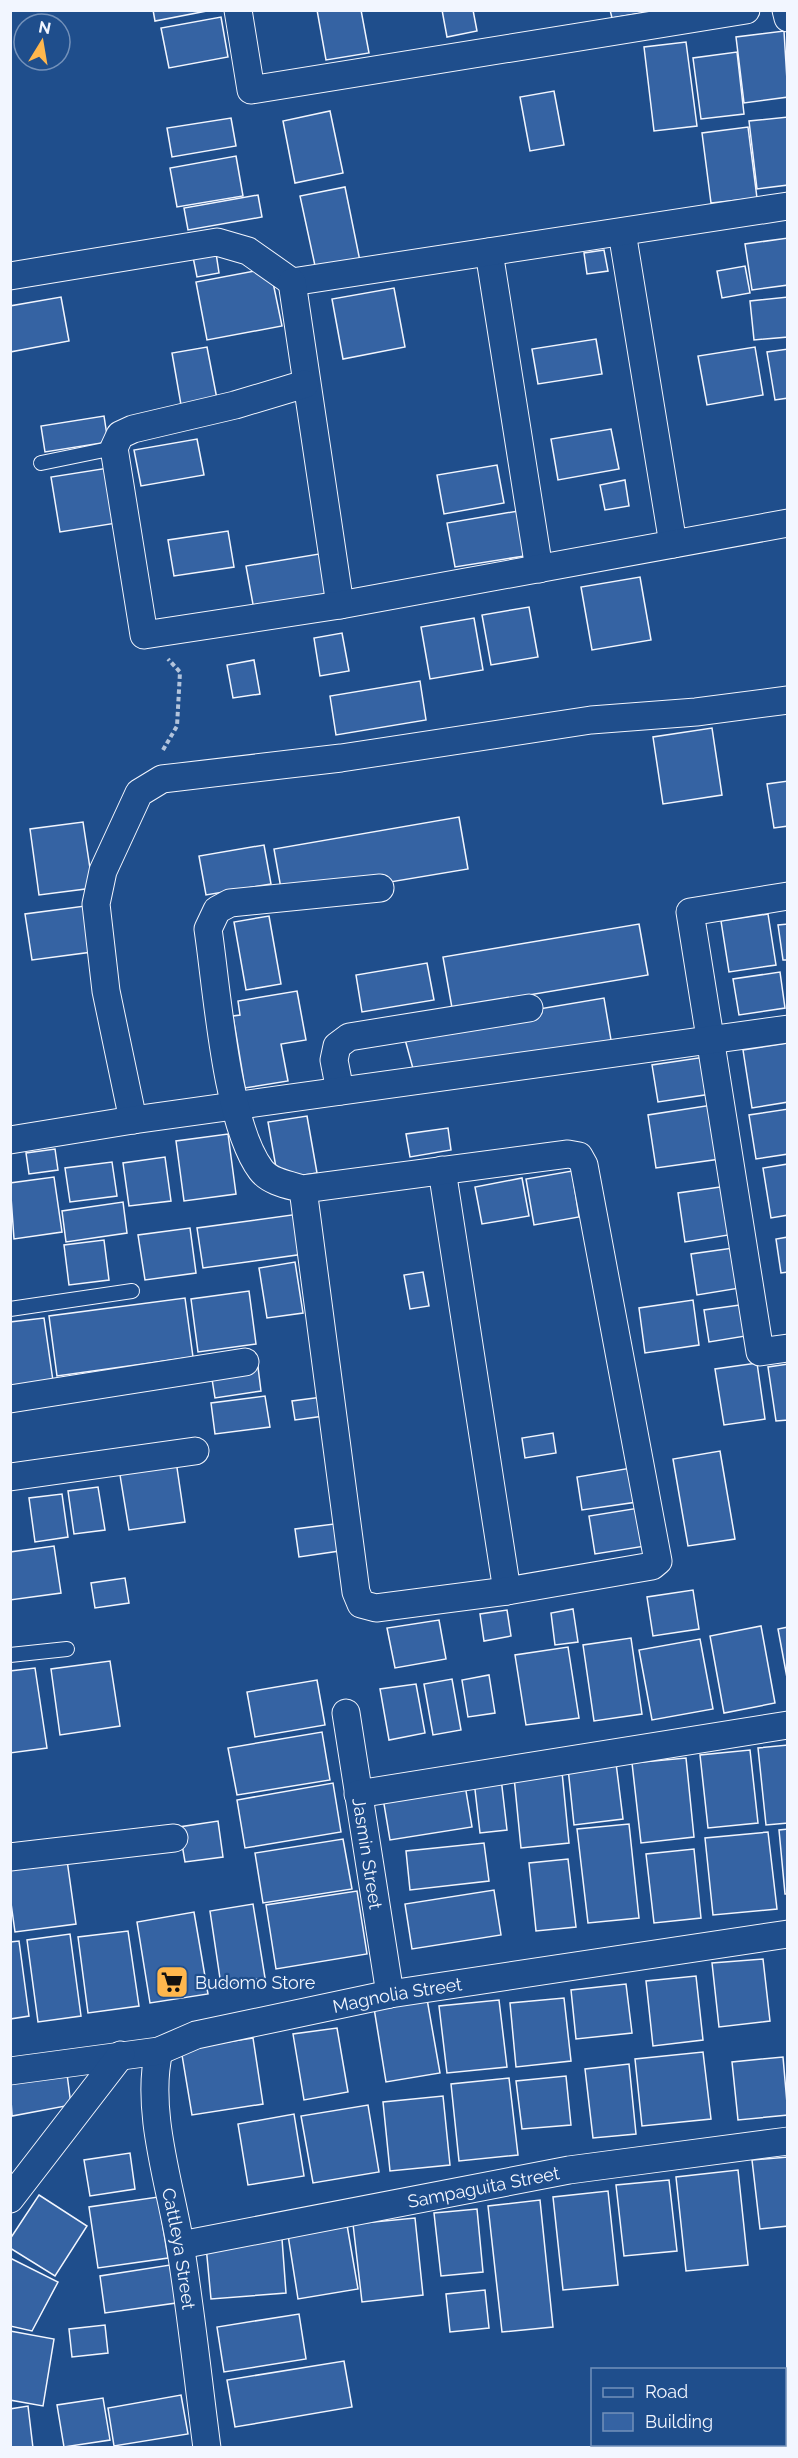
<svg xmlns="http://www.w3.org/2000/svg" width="798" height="2458" viewBox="0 0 798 2458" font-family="Raleway,sans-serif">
  <rect width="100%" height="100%" fill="#1f4e8c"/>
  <!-- building -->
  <g fill="#3563a3" stroke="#f2f6ff" stroke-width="1.5">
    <polygon points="153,10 212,10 155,21"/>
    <polygon points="317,10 361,10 369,53 326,60"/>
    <polygon points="442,10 473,10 477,31 447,37"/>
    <polygon points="610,10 641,10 642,13 612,18"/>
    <polygon points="221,17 228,57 169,68 161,28"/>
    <polygon points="784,31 788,97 744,103 736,37"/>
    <polygon points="686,42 697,126 654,131 644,47"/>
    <polygon points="737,52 744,114 701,119 693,58"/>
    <polygon points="554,91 564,145 530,151 520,97"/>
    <polygon points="330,111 343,173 295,183 283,121"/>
    <polygon points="788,117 788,185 757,189 749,121"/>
    <polygon points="231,118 236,146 172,157 167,128"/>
    <polygon points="748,127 757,198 711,203 702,133"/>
    <polygon points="236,156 243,196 177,207 170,168"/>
    <polygon points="345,187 361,266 317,275 300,196"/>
    <polygon points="258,195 262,217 188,230 184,208"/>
    <polygon points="788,238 788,285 752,290 745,244"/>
    <polygon points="604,250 608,271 587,274 584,253"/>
    <polygon points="216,253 219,273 197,277 193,257"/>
    <polygon points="745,266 750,293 722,298 717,271"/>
    <polygon points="270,268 282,326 207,340 196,282"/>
    <polygon points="394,288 405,347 343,359 332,299"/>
    <polygon points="61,297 69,341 10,352 10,306"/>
    <polygon points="788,297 788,337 754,340 750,301"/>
    <polygon points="596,339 602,374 538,384 532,349"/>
    <polygon points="207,347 217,399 181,405 172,353"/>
    <polygon points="755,347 763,395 707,405 698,356"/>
    <polygon points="788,349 788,398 775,400 767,352"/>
    <polygon points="104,416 108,442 45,452 41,426"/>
    <polygon points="611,429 619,469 558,480 551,439"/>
    <polygon points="197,439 204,475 141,486 134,450"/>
    <polygon points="497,465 504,503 444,514 437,475"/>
    <polygon points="108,468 117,523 60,532 51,477"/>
    <polygon points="625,480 629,506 605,510 600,485"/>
    <polygon points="524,510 531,555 455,567 447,523"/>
    <polygon points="228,531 234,567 174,576 168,540"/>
    <polygon points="325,553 333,597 254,610 246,566"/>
    <polygon points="640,577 651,640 592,650 581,587"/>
    <polygon points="529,607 538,657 491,665 482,615"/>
    <polygon points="474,618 483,670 430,679 421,627"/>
    <polygon points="342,633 349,671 320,676 314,638"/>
    <polygon points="254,660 260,694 233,698 227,665"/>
    <polygon points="420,681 426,720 336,735 330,696"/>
    <polygon points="712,728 722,795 663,804 653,737"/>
    <polygon points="788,781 788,826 774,828 767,784"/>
    <polygon points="459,817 468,869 283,900 274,849"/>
    <polygon points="83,822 93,888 39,895 30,829"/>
    <polygon points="264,845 271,884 206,895 199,856"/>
    <polygon points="85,906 92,952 32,960 25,914"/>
    <polygon points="768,914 776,965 729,972 721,921"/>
    <polygon points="269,916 281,984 246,990 234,922"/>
    <polygon points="639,924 648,975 452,1008 443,957"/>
    <polygon points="788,924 788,960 783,960 778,925"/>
    <polygon points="427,963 434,1000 362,1012 356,975"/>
    <polygon points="780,972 785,1008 739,1015 733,979"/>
    <polygon points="297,991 306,1040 281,1044 288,1081 245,1088 233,1016 240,1015 238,1001"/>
    <polygon points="604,998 612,1046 415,1076 403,1032"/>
    <polygon points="788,1043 788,1102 752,1108 743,1050"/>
    <polygon points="705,1057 711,1094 658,1102 652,1065"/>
    <polygon points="712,1105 720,1159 656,1168 648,1115"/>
    <polygon points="788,1109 788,1154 756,1159 749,1115"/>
    <polygon points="307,1116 317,1173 278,1179 268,1122"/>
    <polygon points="448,1128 451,1150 410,1157 406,1134"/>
    <polygon points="228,1134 236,1194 184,1201 176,1141"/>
    <polygon points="55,1149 58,1170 29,1174 26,1153"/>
    <polygon points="165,1157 171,1201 129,1206 123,1163"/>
    <polygon points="112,1162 117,1196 70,1202 65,1168"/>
    <polygon points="788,1164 788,1215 771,1218 763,1168"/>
    <polygon points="572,1171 579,1217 534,1225 526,1179"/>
    <polygon points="54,1177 62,1232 14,1239 10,1183"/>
    <polygon points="522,1178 529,1216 482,1224 475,1187"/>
    <polygon points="734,1185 741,1233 685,1242 678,1193"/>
    <polygon points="123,1202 127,1233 66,1242 62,1211"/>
    <polygon points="299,1214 304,1254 203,1268 197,1228"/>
    <polygon points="190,1228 196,1273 145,1280 138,1235"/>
    <polygon points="788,1237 788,1272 781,1273 776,1239"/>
    <polygon points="104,1240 109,1280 69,1285 64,1245"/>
    <polygon points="740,1247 746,1287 697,1295 691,1254"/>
    <polygon points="295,1262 303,1313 267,1318 259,1268"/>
    <polygon points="423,1272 429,1306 410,1309 404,1275"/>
    <polygon points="249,1291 256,1344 198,1352 191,1299"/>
    <polygon points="185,1298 193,1357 57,1376 49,1316"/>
    <polygon points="693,1300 699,1345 645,1353 639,1308"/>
    <polygon points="754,1303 758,1334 709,1342 704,1310"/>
    <polygon points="44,1318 53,1381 10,1387 10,1322"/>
    <polygon points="757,1363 765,1419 724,1425 715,1369"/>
    <polygon points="788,1364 788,1420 776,1421 768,1367"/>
    <polygon points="258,1367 261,1391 215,1398 211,1373"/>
    <polygon points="265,1396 270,1427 215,1434 211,1403"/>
    <polygon points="322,1397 324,1416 295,1420 292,1401"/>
    <polygon points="553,1433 556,1453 525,1458 522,1438"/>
    <polygon points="720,1451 735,1539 688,1546 673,1459"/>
    <polygon points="176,1461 185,1522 129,1530 119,1469"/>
    <polygon points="631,1468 637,1502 582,1510 577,1477"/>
    <polygon points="98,1487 105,1530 74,1534 68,1491"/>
    <polygon points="62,1494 68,1537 35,1542 29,1498"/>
    <polygon points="645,1507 652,1545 595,1554 589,1516"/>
    <polygon points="342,1523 346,1550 299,1557 295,1529"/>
    <polygon points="54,1546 61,1593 10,1600 10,1552"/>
    <polygon points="125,1578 129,1603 95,1608 91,1583"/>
    <polygon points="693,1590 699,1629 653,1636 647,1597"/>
    <polygon points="573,1609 578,1642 555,1645 551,1613"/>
    <polygon points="507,1610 511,1636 484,1641 480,1614"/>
    <polygon points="439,1620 446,1659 395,1668 387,1628"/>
    <polygon points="761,1626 775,1703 724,1713 710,1636"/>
    <polygon points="788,1627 788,1683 778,1629"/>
    <polygon points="631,1638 642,1714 594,1721 583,1645"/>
    <polygon points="700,1639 713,1709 652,1720 639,1650"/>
    <polygon points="568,1647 579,1718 526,1725 515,1655"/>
    <polygon points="110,1661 120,1726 60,1735 51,1669"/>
    <polygon points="35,1668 47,1748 10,1753 10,1671"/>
    <polygon points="489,1675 495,1713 468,1717 462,1680"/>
    <polygon points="452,1679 461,1730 433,1735 424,1684"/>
    <polygon points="317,1680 325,1725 255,1737 247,1692"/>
    <polygon points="416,1684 425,1733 389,1740 380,1689"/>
    <polygon points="322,1732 330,1780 237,1795 228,1748"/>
    <polygon points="788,1745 788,1823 766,1825 758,1748"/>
    <polygon points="750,1750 758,1823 708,1828 700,1755"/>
    <polygon points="686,1758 694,1837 641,1843 632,1763"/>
    <polygon points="616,1763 623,1819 574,1825 568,1768"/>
    <polygon points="562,1772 569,1843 521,1848 514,1777"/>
    <polygon points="501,1778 507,1830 480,1833 474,1781"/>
    <polygon points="333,1783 341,1832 245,1848 237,1800"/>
    <polygon points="465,1785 472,1827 390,1840 383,1798"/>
    <polygon points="218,1821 223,1857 185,1862 179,1827"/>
    <polygon points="629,1824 639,1918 588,1923 577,1829"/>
    <polygon points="788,1829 788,1894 785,1894 779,1830"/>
    <polygon points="768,1832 777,1909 713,1915 705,1838"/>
    <polygon points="343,1839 352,1889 263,1903 255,1853"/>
    <polygon points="484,1843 489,1881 410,1890 406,1851"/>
    <polygon points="694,1849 701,1918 654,1923 646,1854"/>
    <polygon points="66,1853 76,1924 15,1932 10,1896 10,1860"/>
    <polygon points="568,1859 576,1927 536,1931 529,1863"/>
    <polygon points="494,1890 501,1935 412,1949 405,1904"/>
    <polygon points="357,1891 367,1954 276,1969 266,1905"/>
    <polygon points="253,1904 265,1978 221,1985 210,1911"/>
    <polygon points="194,1912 208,1994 150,2003 137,1922"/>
    <polygon points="128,1931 139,2006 88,2013 78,1937"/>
    <polygon points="70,1934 81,2016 38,2022 27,1940"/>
    <polygon points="19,1941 29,2016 10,2019 10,1942"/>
    <polygon points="763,1959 770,2021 719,2027 712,1963"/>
    <polygon points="696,1976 703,2040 653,2046 646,1981"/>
    <polygon points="626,1984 632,2033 576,2039 571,1990"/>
    <polygon points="564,1998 571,2061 516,2067 510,2003"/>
    <polygon points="427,1999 440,2073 386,2082 374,2008"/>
    <polygon points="499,2000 507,2067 447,2073 439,2006"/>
    <polygon points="337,2028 348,2092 304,2100 293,2034"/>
    <polygon points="253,2038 263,2104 192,2115 181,2049"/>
    <polygon points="703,2052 711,2119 642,2126 635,2059"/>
    <polygon points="783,2057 788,2115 738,2120 732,2062"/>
    <polygon points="629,2064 636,2134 593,2138 585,2069"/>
    <polygon points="67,2074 71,2105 12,2116 10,2084"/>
    <polygon points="566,2076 571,2125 522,2129 516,2081"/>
    <polygon points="509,2078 518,2155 459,2161 451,2084"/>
    <polygon points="443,2096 450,2165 390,2171 383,2102"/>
    <polygon points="368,2105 379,2172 313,2183 301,2116"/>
    <polygon points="294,2114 304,2176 248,2185 238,2124"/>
    <polygon points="130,2153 135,2189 90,2196 84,2160"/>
    <polygon points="788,2157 788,2226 760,2229 752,2160"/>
    <polygon points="738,2170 748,2265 686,2271 676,2177"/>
    <polygon points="669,2180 677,2251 624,2256 616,2185"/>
    <polygon points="608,2191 618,2285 563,2290 553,2197"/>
    <polygon points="39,2195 87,2226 55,2276 10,2248 10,2239"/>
    <polygon points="158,2197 168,2258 98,2268 89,2207"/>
    <polygon points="540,2200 553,2327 502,2332 488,2206"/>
    <polygon points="477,2209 483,2272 441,2276 434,2213"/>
    <polygon points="415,2218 423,2295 362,2302 353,2224"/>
    <polygon points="347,2225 358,2289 298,2299 288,2235"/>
    <polygon points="282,2239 286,2293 211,2299 206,2246"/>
    <polygon points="10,2258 58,2282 32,2331 10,2326"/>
    <polygon points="170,2265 176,2303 105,2313 100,2276"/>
    <polygon points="485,2290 489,2328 450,2332 446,2294"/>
    <polygon points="299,2314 306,2359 224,2372 217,2327"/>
    <polygon points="105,2325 108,2353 72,2357 69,2329"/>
    <polygon points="10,2331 54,2339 43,2406 10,2400"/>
    <polygon points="344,2361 352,2407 235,2427 227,2380"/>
    <polygon points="181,2395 188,2434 114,2446 108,2408"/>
    <polygon points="103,2398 110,2440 64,2447 57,2405"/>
    <polygon points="28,2406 33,2448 10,2448 10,2409"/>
  </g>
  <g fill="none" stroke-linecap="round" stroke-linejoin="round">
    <!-- service casing -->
    <g stroke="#f2f6ff" stroke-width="16">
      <g id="service">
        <polyline points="41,463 114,448"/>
        <polyline points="10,1309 132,1291"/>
        <polyline points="10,1655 67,1649"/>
      </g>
    </g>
    <!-- minor casing -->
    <g stroke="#f2f6ff" stroke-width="29">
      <g id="minor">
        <polyline points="238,10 251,90 746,10"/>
        <polyline points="786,10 788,18"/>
        <polyline points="622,232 673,544"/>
        <polyline points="489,252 539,569"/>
        <polyline points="10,276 217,242 248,251 292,282 788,206"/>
        <polyline points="292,282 340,605"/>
        <polyline points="305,384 235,405 133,429 120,435 114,448 144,635 340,605 788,523"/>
        <polyline points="788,896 690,912 760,1352 788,1348"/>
        <polyline points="340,1091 334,1060 337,1046 349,1037 529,1008"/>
        <polyline points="133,1120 106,991 96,904 103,871 139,793 162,779 341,758 591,720 696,712 788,700"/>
        <polyline points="10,1140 133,1120 788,1029"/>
        <polyline points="442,1170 507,1591"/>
        <path d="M303,1189L356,1592L361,1604L376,1608L507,1591L652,1566L658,1561L584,1165L579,1156L568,1154L303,1189C289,1185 270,1182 261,1170C226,1124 217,989 208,929L217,910L230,903L380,888"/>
        <polyline points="10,1399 245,1362"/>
        <polyline points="10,1477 195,1451"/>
        <path id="s1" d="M346,1713L390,1994"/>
        <polyline points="358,1794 788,1725"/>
        <polyline points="10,1857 174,1838"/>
        <path id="s2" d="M159,2051C145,2110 170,2184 180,2244C191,2311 198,2380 207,2448"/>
        <path id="s3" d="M10,2071L159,2051L196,2035L390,1994L788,1934"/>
        <polyline points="10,2199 121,2055"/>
        <path id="s4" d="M181,2245L569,2170L788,2141"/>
      </g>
    </g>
    <!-- path -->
    <polyline stroke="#b3c4dc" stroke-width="4" stroke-dasharray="4.5 3" stroke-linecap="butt" points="163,750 177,726 180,672 168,659"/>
    <!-- service -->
    <use href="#service" stroke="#1f4e8c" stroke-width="14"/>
    <!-- minor -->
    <use href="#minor" stroke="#1f4e8c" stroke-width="27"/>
  </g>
  <!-- icons -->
  <defs>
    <g id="supermarket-square" transform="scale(1.725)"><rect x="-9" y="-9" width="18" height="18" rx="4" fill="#ffb74d" stroke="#1f4e8c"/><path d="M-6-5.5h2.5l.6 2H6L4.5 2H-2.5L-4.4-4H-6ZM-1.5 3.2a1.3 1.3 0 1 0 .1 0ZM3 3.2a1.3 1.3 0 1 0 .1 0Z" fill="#111"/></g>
  </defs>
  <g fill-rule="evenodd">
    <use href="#supermarket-square" x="172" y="1982"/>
  </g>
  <g text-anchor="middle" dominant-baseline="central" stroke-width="4.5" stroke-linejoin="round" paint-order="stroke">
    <!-- street labels -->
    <g font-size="18" fill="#f2f6ff" stroke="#1f4e8c">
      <text stroke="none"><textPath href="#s1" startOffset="142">Jasmin Street</textPath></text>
      <text stroke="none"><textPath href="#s3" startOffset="396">Magnolia Street</textPath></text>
      <text stroke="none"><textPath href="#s4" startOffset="308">Sampaguita Street</textPath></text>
      <text stroke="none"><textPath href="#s2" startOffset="200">Cattleya Street</textPath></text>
    </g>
    <!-- poi labels -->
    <g font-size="18" fill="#f2f6ff" stroke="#1f4e8c" text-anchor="start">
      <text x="195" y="1982">Budomo Store</text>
    </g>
  </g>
  <!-- border -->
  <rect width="798" height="2458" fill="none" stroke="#f2f6ff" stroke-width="24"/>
  <!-- legend -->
  <rect x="591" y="2368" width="195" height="78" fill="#1f4e8c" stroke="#7391ba" stroke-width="1.5"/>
  <rect x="603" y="2388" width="30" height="9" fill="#1f4e8c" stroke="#7391ba" stroke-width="1.5"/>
  <text x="645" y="2398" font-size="18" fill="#f2f6ff">Road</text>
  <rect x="603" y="2413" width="30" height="18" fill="#3563a3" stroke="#7391ba" stroke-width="1.5"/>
  <text x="645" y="2428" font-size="18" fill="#f2f6ff">Building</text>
  <!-- north arrow -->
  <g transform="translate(42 42) rotate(11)"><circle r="28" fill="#1f4e8c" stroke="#7391ba" stroke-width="1.5"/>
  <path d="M0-4.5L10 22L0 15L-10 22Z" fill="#ffb74d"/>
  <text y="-9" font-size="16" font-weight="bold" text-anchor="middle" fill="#f2f6ff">N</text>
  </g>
</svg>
